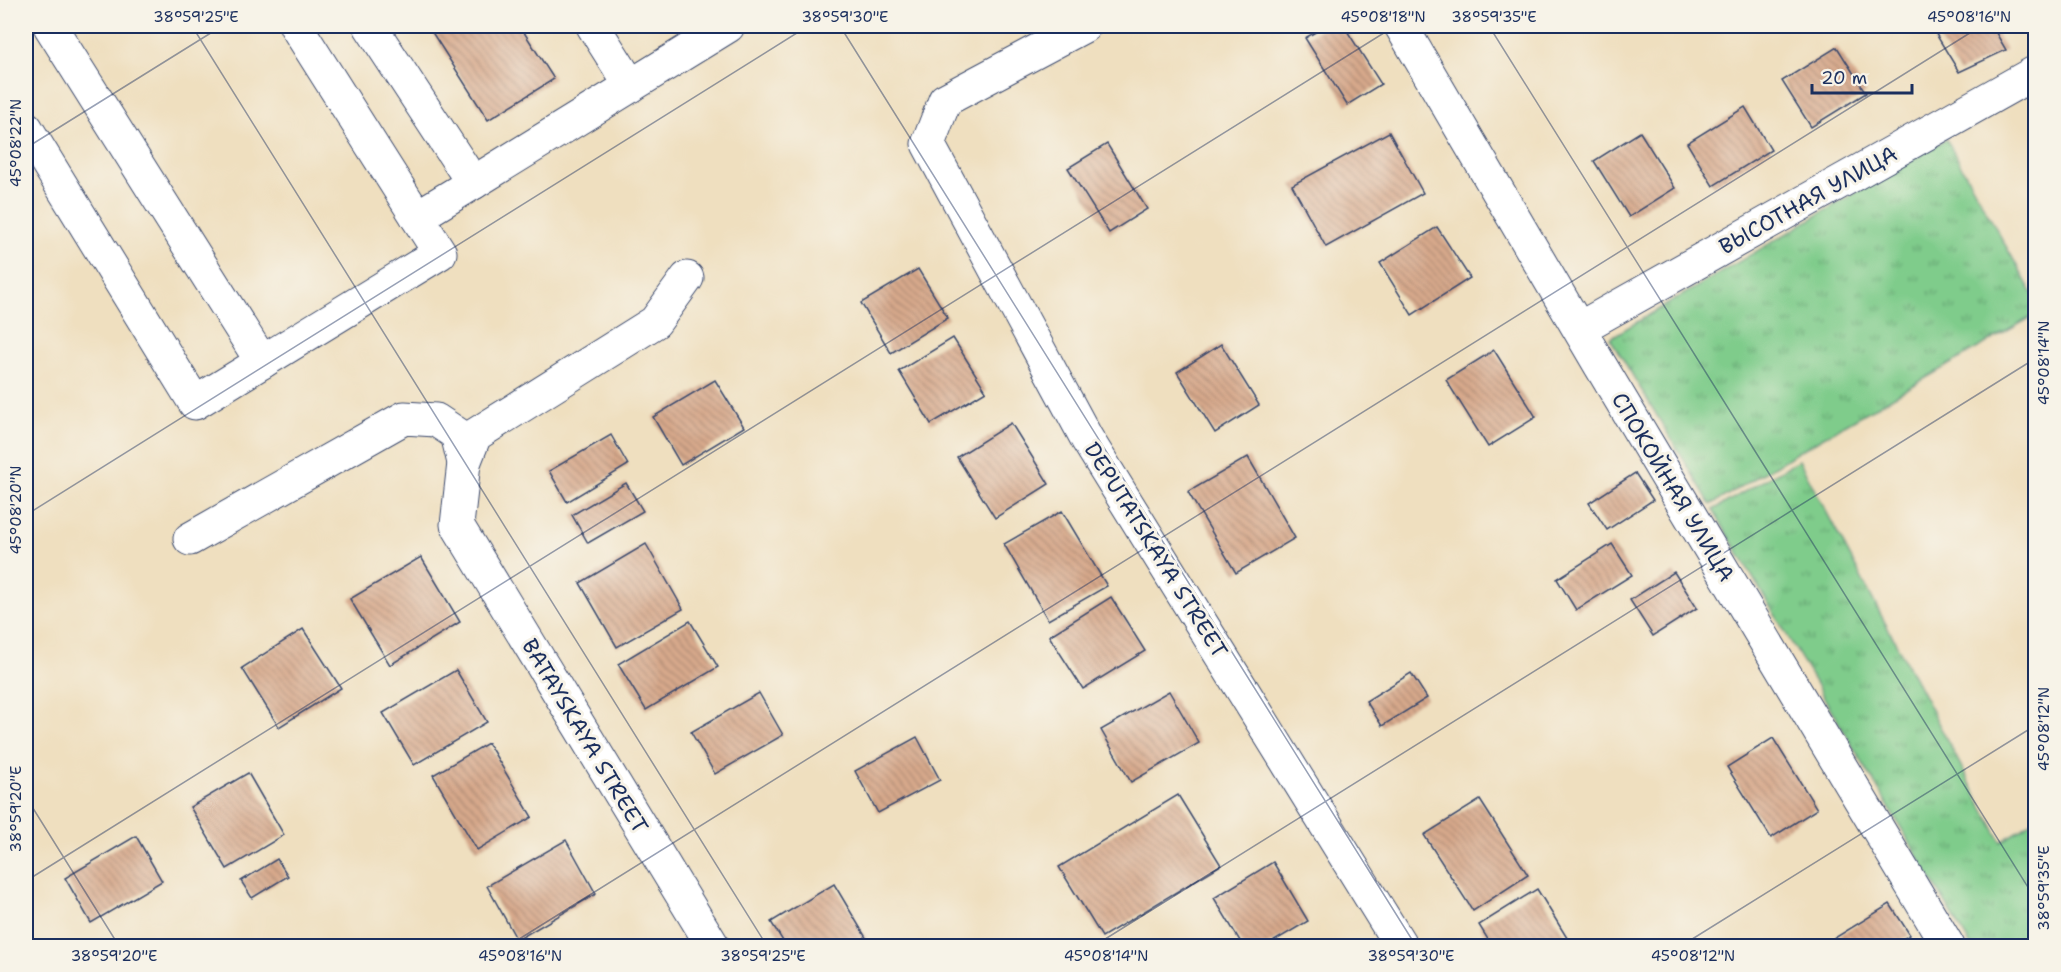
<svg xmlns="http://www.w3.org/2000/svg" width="2061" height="972" viewBox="0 0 2061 972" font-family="'Shantell Sans',sans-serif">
  <defs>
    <pattern id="grass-tufts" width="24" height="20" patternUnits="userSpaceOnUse" patternTransform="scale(1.5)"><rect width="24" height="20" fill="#7fcc8b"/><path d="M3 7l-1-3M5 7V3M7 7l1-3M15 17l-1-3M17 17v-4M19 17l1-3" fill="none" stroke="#67a675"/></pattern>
    <pattern id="building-back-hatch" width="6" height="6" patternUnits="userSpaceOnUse" patternTransform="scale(1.5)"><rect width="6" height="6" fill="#d7a98b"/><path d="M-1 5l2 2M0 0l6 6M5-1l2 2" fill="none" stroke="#ae8a75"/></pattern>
  </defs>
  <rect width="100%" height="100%" fill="#f7f3e8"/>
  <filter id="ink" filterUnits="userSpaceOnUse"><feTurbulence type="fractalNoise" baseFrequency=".0167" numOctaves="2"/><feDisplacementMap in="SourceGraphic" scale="12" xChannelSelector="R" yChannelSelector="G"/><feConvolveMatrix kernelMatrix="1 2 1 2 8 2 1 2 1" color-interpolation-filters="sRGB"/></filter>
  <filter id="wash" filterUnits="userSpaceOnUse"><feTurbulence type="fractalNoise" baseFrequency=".008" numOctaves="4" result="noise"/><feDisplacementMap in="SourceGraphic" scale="24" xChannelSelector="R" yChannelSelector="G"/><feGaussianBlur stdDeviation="1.35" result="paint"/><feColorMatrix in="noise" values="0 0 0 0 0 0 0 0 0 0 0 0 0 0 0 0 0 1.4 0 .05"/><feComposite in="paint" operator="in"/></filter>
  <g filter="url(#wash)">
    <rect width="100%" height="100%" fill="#efdfbf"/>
    <!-- grass -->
    <g fill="url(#grass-tufts)" stroke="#4d7e74" stroke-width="1.5">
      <polygon points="1946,139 2035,298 2035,315 1796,453 1711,505 1610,338"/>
      <polygon points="1799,460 2001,842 2035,820 2035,946 1971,946 1713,510"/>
    </g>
    <g id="blocks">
      <!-- building -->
      <g fill="url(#building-back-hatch)">
        <polygon points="428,26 520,26 554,79 488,120"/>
        <polygon points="1326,26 1344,26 1381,84 1347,105 1305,38"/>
        <polygon points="1931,26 1992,26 2006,50 1959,72"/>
        <polygon points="1837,47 1866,93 1811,127 1782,81"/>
        <polygon points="1745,107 1771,150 1713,186 1687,143"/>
        <polygon points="1389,132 1423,193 1326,247 1292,185"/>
        <polygon points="1640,132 1675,188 1629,217 1594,161"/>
        <polygon points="1107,144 1147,209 1109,233 1068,168"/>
        <polygon points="1437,227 1470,278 1412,315 1380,263"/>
        <polygon points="918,269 948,318 891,353 861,303"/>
        <polygon points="953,338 986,391 931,424 899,371"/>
        <polygon points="1221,344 1259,405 1215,433 1177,372"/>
        <polygon points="1494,350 1536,417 1488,447 1446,380"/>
        <polygon points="715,380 744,427 681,465 653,417"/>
        <polygon points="1011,423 1049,484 995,518 957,457"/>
        <polygon points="611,435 628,465 567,502 549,471"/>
        <polygon points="1248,457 1295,538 1236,573 1188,492"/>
        <polygon points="1635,473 1653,500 1607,530 1589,503"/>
        <polygon points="626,483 643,511 588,543 572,515"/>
        <polygon points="1062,511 1107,586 1048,620 1004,544"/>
        <polygon points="646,544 683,609 617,647 580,583"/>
        <polygon points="1612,544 1632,575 1576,610 1557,579"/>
        <polygon points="421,557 460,622 390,665 350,599"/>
        <polygon points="1674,572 1697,608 1653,636 1630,600"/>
        <polygon points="1111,597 1145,651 1083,689 1049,636"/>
        <polygon points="690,621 718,667 646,710 618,664"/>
        <polygon points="303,629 341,688 279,727 242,668"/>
        <polygon points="456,670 487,722 414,765 383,713"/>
        <polygon points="1411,673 1427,698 1382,726 1366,701"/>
        <polygon points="1169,691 1199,743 1131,782 1101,730"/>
        <polygon points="759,693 783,735 715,774 691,732"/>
        <polygon points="917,737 940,780 878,813 855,771"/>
        <polygon points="1773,738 1817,809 1771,838 1727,767"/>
        <polygon points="488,743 532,817 477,850 433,775"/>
        <polygon points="248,773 284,835 227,869 190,807"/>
        <polygon points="1178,795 1221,865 1102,937 1059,867"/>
        <polygon points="1480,800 1528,875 1473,911 1424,835"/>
        <polygon points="136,836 162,881 91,923 65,878"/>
        <polygon points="566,840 596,894 517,940 487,886"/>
        <polygon points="277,859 288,876 252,898 241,881"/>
        <polygon points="1273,862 1308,921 1266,946 1243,946 1214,898"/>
        <polygon points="834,884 868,941 859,946 786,946 771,922"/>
        <polygon points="1537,889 1572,946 1492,946 1479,925"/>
        <polygon points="1890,904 1910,935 1890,946 1826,946 1825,944"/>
      </g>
    </g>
  </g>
  <g filter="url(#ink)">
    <use href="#blocks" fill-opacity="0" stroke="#3b496d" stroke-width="1.5"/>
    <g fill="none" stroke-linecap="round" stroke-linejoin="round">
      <!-- minor casing -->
      <g stroke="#3b496d" stroke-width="35">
        <g id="minor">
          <polyline points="50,26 262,362"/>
          <polyline points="296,26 417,217 473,183"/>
          <polyline points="370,26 473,183 728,26"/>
          <polyline points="593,26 631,86"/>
          <polyline points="1084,26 945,100 928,144 1087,439 1401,946"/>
          <polyline points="1401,26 1600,365 1948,946"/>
          <polyline points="26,128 195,403 440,253 417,217"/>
          <polyline points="687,278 655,322 475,435 464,463 457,525 713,946"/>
          <polyline points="1580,328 2036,72"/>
          <polyline points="190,539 404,418 436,420 457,434 464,463"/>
        </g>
      </g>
      <!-- minor -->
      <use href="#minor" stroke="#fff" stroke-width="33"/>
    </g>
  </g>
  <!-- ticks -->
  <path fill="none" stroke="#1b2f5e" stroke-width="1.5" stroke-opacity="0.45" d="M192,26L767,946M840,26L1416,946M1489,26L2036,900M26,148L222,26M26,515L808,26M26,797L119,946M26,881L1395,26M508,946L1981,26M1094,946L2036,358M1681,946L2036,725"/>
  <g text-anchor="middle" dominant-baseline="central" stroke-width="6" stroke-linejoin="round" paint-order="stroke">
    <!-- street labels -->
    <g font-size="22" fill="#1b2f5e" stroke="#f7f3e8">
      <text transform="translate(1808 200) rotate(-29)">ВЫСОТНАЯ УЛИЦА</text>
      <text transform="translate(1673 487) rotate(59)">СПОКОЙНАЯ УЛИЦА</text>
      <text transform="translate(1156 550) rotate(58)">DEPUTATSKAYA STREET</text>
      <text transform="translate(585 736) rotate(59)">BATAYSKAYA STREET</text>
    </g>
  </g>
  <!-- margin -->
  <rect width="2061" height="972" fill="none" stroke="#f7f3e8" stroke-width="66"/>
  <!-- scale -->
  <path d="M1812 84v9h100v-9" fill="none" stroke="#1b2f5e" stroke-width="3"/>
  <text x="1821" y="84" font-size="18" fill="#1b2f5e" stroke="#f7f3e8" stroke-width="4.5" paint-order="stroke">20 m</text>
  <rect x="33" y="33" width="1995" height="906" fill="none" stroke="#1b2f5e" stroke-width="2"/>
  <g font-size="15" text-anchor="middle" fill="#1b2f5e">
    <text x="196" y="22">38°59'25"E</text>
    <text x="845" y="22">38°59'30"E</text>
    <text x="1383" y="22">45°08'18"N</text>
    <text x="1494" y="22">38°59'35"E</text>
    <text x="1969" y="22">45°08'16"N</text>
    <text transform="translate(16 143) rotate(-90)" y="5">45°08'22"N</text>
    <text transform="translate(2044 363) rotate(-90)" y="5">45°08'14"N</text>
    <text transform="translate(16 510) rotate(-90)" y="5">45°08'20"N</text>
    <text transform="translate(2044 729) rotate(-90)" y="5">45°08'12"N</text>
    <text transform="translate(16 809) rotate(-90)" y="5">38°59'20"E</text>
    <text transform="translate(2044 888) rotate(-90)" y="5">38°59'35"E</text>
    <text x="114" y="961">38°59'20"E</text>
    <text x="520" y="961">45°08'16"N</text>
    <text x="763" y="961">38°59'25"E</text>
    <text x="1106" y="961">45°08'14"N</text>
    <text x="1411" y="961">38°59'30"E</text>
    <text x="1693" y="961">45°08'12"N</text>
  </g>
</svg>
